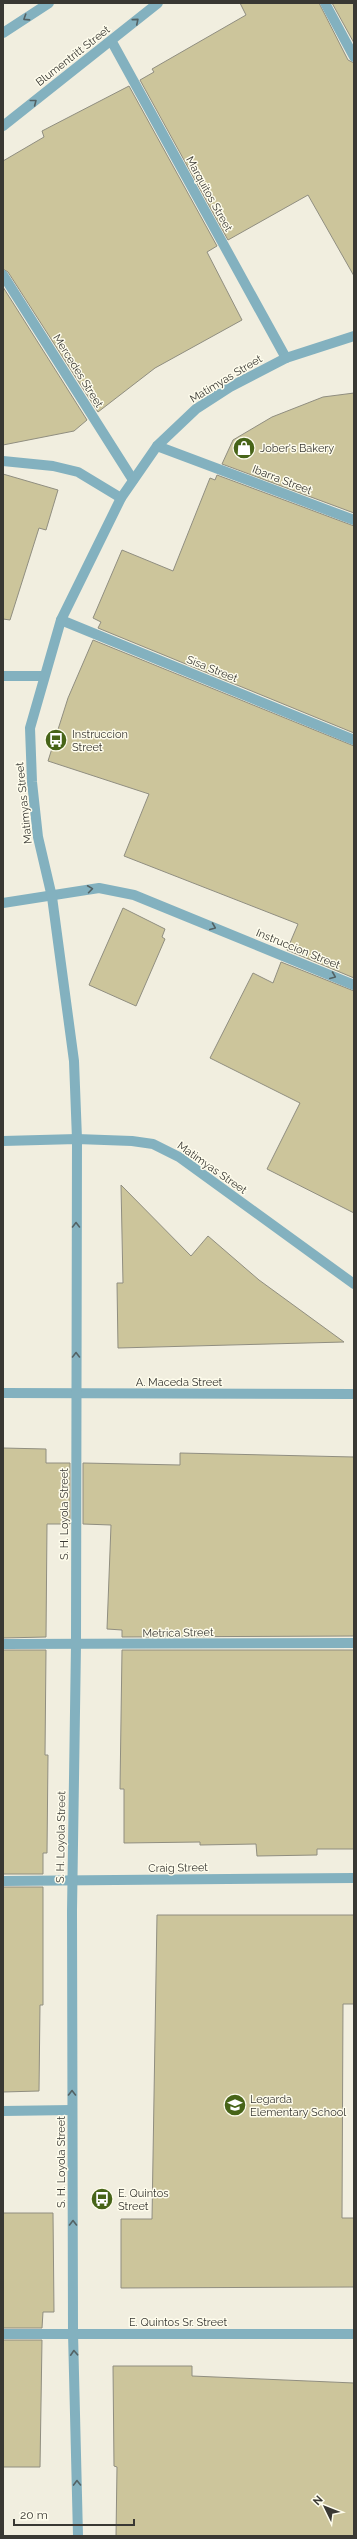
<svg xmlns="http://www.w3.org/2000/svg" width="357" height="2539" viewBox="0 0 357 2539" font-family="Raleway,sans-serif">
  <rect width="100%" height="100%" fill="#f1eedf"/>
  <!-- building -->
  <g fill="#ccc59b" stroke="#908e80">
    <polygon points="240,3 319,3 348,60 354,63 354,276 308,195 228,240 140,80 154,72 152,69 246,15"/>
    <polygon points="332,3 354,3 354,43"/>
    <polygon points="129,86 217,246 207,252 242,320 155,368 98,412 8,272 3,269 3,161 44,137 42,131"/>
    <polygon points="3,287 87,420 74,431 3,445"/>
    <polygon points="354,393 354,513 222,464 233,440 272,417 323,397"/>
    <polygon points="3,474 58,490 46,530 39,528 10,620 3,619"/>
    <polygon points="217,475 354,526 354,733 98,628 101,622 93,618 122,550 173,571 210,478 215,480"/>
    <polygon points="93,640 354,746 354,978 287,950 298,924 124,856 149,794 48,761 68,698"/>
    <polygon points="123,908 165,929 162,937 165,939 136,1006 89,985"/>
    <polygon points="281,962 354,991 354,1213 267,1169 300,1103 210,1058 253,973 273,983"/>
    <polygon points="121,1185 191,1256 208,1236 259,1280 344,1342 118,1348 117,1283 123,1283"/>
    <polygon points="3,1448 46,1449 46,1463 70,1463 70,1524 47,1524 46,1637 3,1638"/>
    <polygon points="180,1453 354,1457 354,1636 122,1637 122,1630 107,1629 111,1525 83,1524 83,1463 180,1465"/>
    <polygon points="3,1650 46,1650 45,1755 48,1755 47,1853 43,1853 43,1874 3,1874"/>
    <polygon points="122,1650 354,1650 354,1849 317,1849 317,1855 257,1856 256,1844 200,1845 200,1842 124,1843 124,1789 120,1789"/>
    <polygon points="3,1887 43,1887 43,2005 40,2005 39,2091 3,2092"/>
    <polygon points="157,1915 354,1915 354,2004 343,2004 342,2218 354,2218 354,2287 121,2288 121,2219 152,2219"/>
    <polygon points="3,2213 53,2213 54,2312 43,2312 42,2328 3,2328"/>
    <polygon points="42,2340 40,2467 3,2467 3,2340"/>
    <polygon points="113,2366 192,2366 192,2376 354,2383 354,2536 116,2536 117,2467 114,2466"/>
  </g>
  <g fill="none" stroke-linecap="round" stroke-linejoin="round">
    <!-- minor -->
    <g stroke="#83b1bf" stroke-width="10">
      <polyline points="325,3 354,57"/>
      <polyline points="3,33 49,3"/>
      <polyline points="112,42 286,358"/>
      <polyline points="3,126 158,3"/>
      <polyline points="3,275 133,480"/>
      <polyline points="157,446 354,520"/>
      <polyline points="3,461 53,466 78,472 121,498"/>
      <polyline points="61,620 354,740"/>
      <polyline points="3,676 44,676"/>
      <polyline points="3,903 99,888 134,895 354,985"/>
      <polyline points="3,1141 77,1139 132,1141 153,1144 179,1157 354,1284"/>
      <polyline points="3,1393 354,1394"/>
      <polyline points="3,1644 354,1643"/>
      <polyline points="3,1881 354,1878"/>
      <polyline points="3,2111 72,2110"/>
      <polyline points="3,2334 354,2334"/>
      <polyline points="78,2536 73,2333 72,1911 76,1645 77,1139 74,1061 52,897 38,837 32,782 30,728 61,620 121,498 157,446 196,409 230,387 286,358 354,336"/>
    </g>
  </g>
  <!-- one-way arrows -->
  <defs><path id="oneway-chevron" d="M-2-3.5L2.5 0L-2 3.5" fill="none" stroke-width="1.6" stroke-linecap="round" stroke-linejoin="round"/></defs>
  <g stroke="#536264">
    <use href="#oneway-chevron" transform="translate(26 18) rotate(147)"/>
    <use href="#oneway-chevron" transform="translate(136 21) rotate(-40)"/>
    <use href="#oneway-chevron" transform="translate(34 102) rotate(-38)"/>
    <use href="#oneway-chevron" transform="translate(90 889) rotate(-8)"/>
    <use href="#oneway-chevron" transform="translate(213 927) rotate(22)"/>
    <use href="#oneway-chevron" transform="translate(333 976) rotate(22)"/>
    <use href="#oneway-chevron" transform="translate(76 1225) rotate(-90)"/>
    <use href="#oneway-chevron" transform="translate(76 1355) rotate(-90)"/>
    <use href="#oneway-chevron" transform="translate(72 2093) rotate(-90)"/>
    <use href="#oneway-chevron" transform="translate(73 2223) rotate(-90)"/>
    <use href="#oneway-chevron" transform="translate(74 2353) rotate(-93)"/>
    <use href="#oneway-chevron" transform="translate(77 2483) rotate(-91)"/>
  </g>
  <!-- icons -->
  <defs>
    <g id="shop-disc" transform="scale(1.15)"><circle r="9.5" fill="#476418" stroke="#fefcec"/><path d="M-5-2.5h2.3a2.7 3.5 0 0 1 5.4 0H5L5.5 6h-11ZM-1.5-2.5h3a1.5 2.3 0 0 0-3 0Z" fill="#fff"/></g>
    <g id="bus-disc" transform="scale(1.15)"><circle r="9.5" fill="#476418" stroke="#fefcec"/><path d="M-5-6H5V4H4V6H2V4H-2V6H-4V4H-5ZM-3.5-4V0h7V-4ZM-3.5 1.2v1.5H-2V1.2ZM2 1.2v1.5H3.5V1.2Z" fill="#fff"/></g>
    <g id="school-disc" transform="scale(1.15)"><circle r="9.5" fill="#476418" stroke="#fefcec"/><path d="M0-5L7-2L0 1L-7-2ZM-4 1L0 2.5L4 1V4Q0 6-4 4Z" fill="#fff"/></g>
  </defs>
  <g fill-rule="evenodd">
    <use href="#shop-disc" x="244" y="448"/>
    <use href="#bus-disc" x="56" y="740"/>
    <use href="#school-disc" x="235" y="2105"/>
    <use href="#bus-disc" x="102" y="2199"/>
  </g>
  <g text-anchor="middle" dominant-baseline="central" stroke-width="3" stroke-linejoin="round" paint-order="stroke">
    <!-- street labels -->
    <g font-size="11" fill="#393833" stroke="#fefcec">
      <text transform="translate(73 56) rotate(-38)">Blumentritt Street</text>
      <text transform="translate(209 194) rotate(61)">Marquitos Street</text>
      <text transform="translate(78 371) rotate(58)">Mercedes Street</text>
      <text transform="translate(226 379) rotate(-31)">Matimyas Street</text>
      <text transform="translate(282 480) rotate(21)">Ibarra Street</text>
      <text transform="translate(212 669) rotate(22)">Sisa Street</text>
      <text transform="translate(24 803) rotate(-96)">Matimyas Street</text>
      <text transform="translate(298 949) rotate(22)">Instruccion Street</text>
      <text transform="translate(212 1168) rotate(35)">Matimyas Street</text>
      <text x="179" y="1382">A. Maceda Street</text>
      <text transform="translate(64 1514) rotate(-90)">S. H. Loyola Street</text>
      <text transform="translate(178 1633) rotate(-1)">Metrica Street</text>
      <text transform="translate(61 1837) rotate(-89)">S. H. Loyola Street</text>
      <text transform="translate(178 1868) rotate(-1)">Craig Street</text>
      <text transform="translate(61 2162) rotate(-90)">S. H. Loyola Street</text>
      <text x="178" y="2322">E. Quintos Sr. Street</text>
    </g>
    <!-- poi labels -->
    <g font-size="11" fill="#393833" stroke="#fefcec" text-anchor="start">
      <text x="260" y="448">Jober's Bakery</text>
      <text x="72" y="734">Instruccion<tspan x="72" dy="13">Street</tspan></text>
      <text x="250" y="2099">Legarda<tspan x="250" dy="13">Elementary School</tspan></text>
      <text x="118" y="2193">E. Quintos<tspan x="118" dy="13">Street</tspan></text>
    </g>
  </g>
  <!-- border -->
  <rect width="357" height="2539" fill="none" stroke="#393833" stroke-width="8"/>
  <!-- north arrow -->
  <g transform="translate(325 2507) rotate(313)" stroke="#fefcec" stroke-width="3" paint-order="stroke">
  <path d="M0-3L7 15L0 10L-7 15Z" fill="#393833"/>
  <text y="-6" font-size="11" font-weight="bold" text-anchor="middle" fill="#393833">N</text>
  </g>
  <!-- scale -->
  <path d="M14 2519v6h120v-6" fill="none" stroke="#393833" stroke-width="2"/>
  <text x="20" y="2519" font-size="12" fill="#393833" stroke="#fefcec" stroke-width="3" paint-order="stroke">20 m</text>
</svg>
